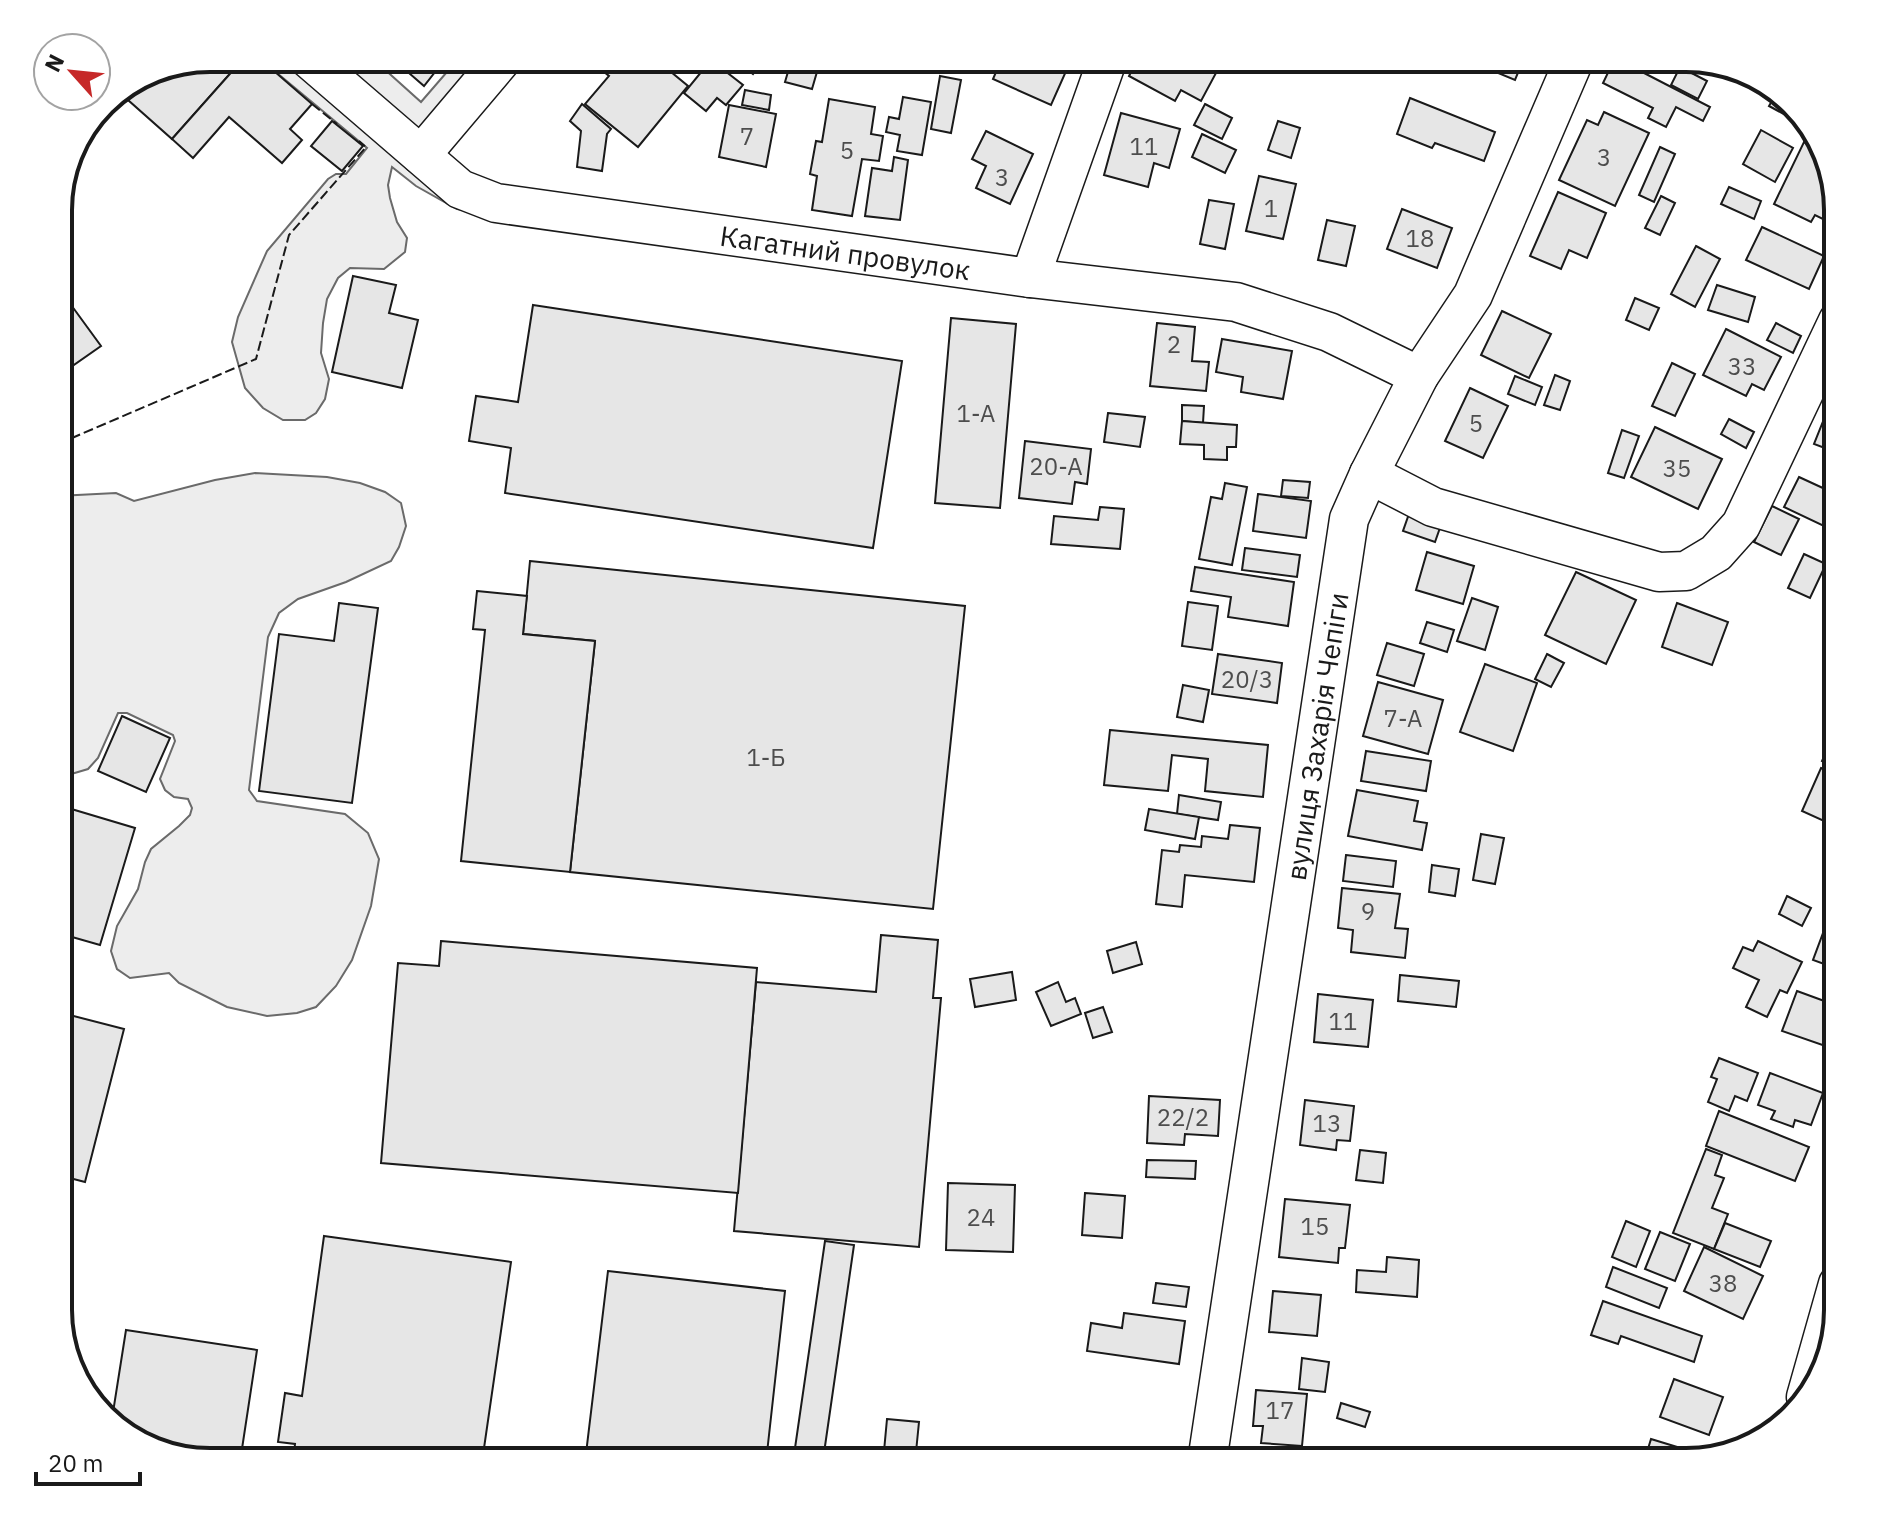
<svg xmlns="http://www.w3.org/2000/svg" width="1896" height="1520" viewBox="0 0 1896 1520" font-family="'IBM Plex Sans',sans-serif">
  <rect width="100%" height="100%" fill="#fff"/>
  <!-- built -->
  <g fill="#ededed" stroke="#6a6a6a" stroke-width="2">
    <polygon points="259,58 289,58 440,190 1029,289 457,209 416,186 392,167 388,185 390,198 397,222 407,238 405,252 384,269 350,268 338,278 327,299 323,323 321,353 329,379 325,399 316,413 305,420 283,420 263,408 245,388 232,342 238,317 267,251 328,179 336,174 346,174 367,148"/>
    <polygon points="328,58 372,58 421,102 459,58 495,58 419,131"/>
    <polygon points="255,473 327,477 360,483 385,492 401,503 406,526 399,547 391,561 346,582 298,599 279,613 268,637 249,790 257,801 345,814 368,833 379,859 371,906 352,960 336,986 316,1007 297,1013 267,1016 227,1007 179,983 169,973 130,978 117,969 111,951 117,926 138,889 145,862 151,849 179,826 190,815 192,808 188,799 174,797 165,790 160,779 175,741 173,735 127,713 118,713 98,758 88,769 58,778 58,496 116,493 134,501 215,480"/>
  </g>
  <!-- building -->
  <g fill="#e6e6e6" stroke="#1a1a1a" stroke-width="2">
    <polygon points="210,58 244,58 172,139 119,92"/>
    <polygon points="244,58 259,58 312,104 290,129 302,140 282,163 229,117 193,158 172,139"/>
    <polygon points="410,58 446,58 424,86 402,67"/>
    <polygon points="587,58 654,58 688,86 638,147 585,104 609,76"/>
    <polygon points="739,58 765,58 753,74 737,61"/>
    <polygon points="792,58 821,58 812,89 785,82"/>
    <polygon points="1002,58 1042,58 1067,69 1051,105 993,79"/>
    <polygon points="1138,58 1224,58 1201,101 1181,90 1175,101 1129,76"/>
    <polygon points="1462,58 1524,58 1515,80"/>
    <polygon points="1615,58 1710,107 1703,121 1676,107 1666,127 1648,118 1653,108 1603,83"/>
    <polygon points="711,60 743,85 726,105 717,98 706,111 684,93"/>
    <polygon points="1680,67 1707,81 1698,99 1671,85"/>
    <polygon points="940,76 961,80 951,133 931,129"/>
    <polygon points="745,90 771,95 769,110 742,105"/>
    <polygon points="1777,92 1786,95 1804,119 1802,124 1769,106"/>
    <polygon points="903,97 931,102 922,155 897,151 900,135 886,132 889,117 899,119"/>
    <polygon points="1410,98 1495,132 1484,161 1435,143 1432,148 1397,134"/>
    <polygon points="829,99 875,107 871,134 883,136 879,161 862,159 852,216 812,210 817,176 810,174 816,141 822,142"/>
    <polygon points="582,104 611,129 607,134 602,171 577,167 581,131 570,121"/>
    <polygon points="1205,104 1232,118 1222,139 1194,125"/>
    <polygon points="729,105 776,114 766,167 719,157"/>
    <polygon points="1604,112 1649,133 1615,206 1559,180 1587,120 1598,125"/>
    <polygon points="1121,113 1180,129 1169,168 1154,163 1148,187 1104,175"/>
    <polygon points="332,121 363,146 342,171 311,146"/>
    <polygon points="1278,121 1300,128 1291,158 1268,150"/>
    <polygon points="1761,130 1793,148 1775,182 1743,164"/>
    <polygon points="986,131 1033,154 1010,204 976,188 986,166 972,159"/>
    <polygon points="1202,134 1236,150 1225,173 1192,157"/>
    <polygon points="1804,142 1825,153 1834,194 1828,191 1824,200 1837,206 1837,226 1815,215 1811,222 1774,204"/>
    <polygon points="1660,147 1675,154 1654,202 1639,195"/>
    <polygon points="894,157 908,160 900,220 865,216 872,168 892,171"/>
    <polygon points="1259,176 1296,184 1283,239 1246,231"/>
    <polygon points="1729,187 1761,201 1754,219 1721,204"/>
    <polygon points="1558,192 1606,213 1587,258 1569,250 1561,269 1530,256"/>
    <polygon points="1661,196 1675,203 1660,235 1645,228"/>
    <polygon points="1209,200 1234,204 1225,249 1200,244"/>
    <polygon points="1402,209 1452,228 1437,268 1387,249"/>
    <polygon points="1327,220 1355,226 1346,266 1318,260"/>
    <polygon points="1762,227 1824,256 1809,289 1746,260"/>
    <polygon points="1696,246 1720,259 1695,307 1671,294"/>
    <polygon points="353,276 396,285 389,313 418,320 402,388 332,372"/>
    <polygon points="1717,285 1755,297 1748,322 1708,310"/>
    <polygon points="58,287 101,346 58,376"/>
    <polygon points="1635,298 1659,308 1649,330 1626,320"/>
    <polygon points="533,305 902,361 873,548 505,493 511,448 469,441 476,396 518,402"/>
    <polygon points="1502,311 1551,334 1529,378 1481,355"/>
    <polygon points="951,318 1016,324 1000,508 935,503"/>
    <polygon points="1157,323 1195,327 1192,361 1209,362 1206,391 1150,386"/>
    <polygon points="1776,323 1801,336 1793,353 1767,340"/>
    <polygon points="1726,329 1781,357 1764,390 1752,384 1746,396 1703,375"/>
    <polygon points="1222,339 1292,351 1283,399 1241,392 1243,377 1216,372"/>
    <polygon points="1672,363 1695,374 1675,416 1652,406"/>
    <polygon points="1555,375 1570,381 1560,410 1544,405"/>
    <polygon points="1515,376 1542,387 1535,405 1508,394"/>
    <polygon points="1470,388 1508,406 1483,458 1445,441"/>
    <polygon points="1830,404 1838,407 1838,453 1814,444"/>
    <polygon points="1182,405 1204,406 1203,423 1182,421"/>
    <polygon points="1108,413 1145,417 1140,447 1104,442"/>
    <polygon points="1729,419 1754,432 1746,448 1721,434"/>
    <polygon points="1182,421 1237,425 1236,447 1227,447 1227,460 1204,459 1204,445 1180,444"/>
    <polygon points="1655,427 1722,459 1698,509 1631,477"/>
    <polygon points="1622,430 1639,436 1624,478 1608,473"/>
    <polygon points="1025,441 1091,449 1087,484 1075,482 1072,504 1019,498"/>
    <polygon points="1799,477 1838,495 1838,503 1826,527 1784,507"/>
    <polygon points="1283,480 1310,482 1308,498 1281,496"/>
    <polygon points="1225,483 1247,487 1232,565 1199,559 1211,497 1222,499"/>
    <polygon points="1258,494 1311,501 1306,538 1253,531"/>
    <polygon points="1772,506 1799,519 1781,555 1754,542"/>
    <polygon points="1100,507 1124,509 1120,549 1051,544 1054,516 1098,520"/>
    <polygon points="1410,511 1442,522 1435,542 1403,531"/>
    <polygon points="1834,511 1838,513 1838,538 1825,531"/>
    <polygon points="1245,548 1300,555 1297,577 1242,570"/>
    <polygon points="1427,552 1474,566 1463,604 1416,590"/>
    <polygon points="1804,554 1826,564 1810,598 1788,588"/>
    <polygon points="530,561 965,606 933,909 570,872 595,641 523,634"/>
    <polygon points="1195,567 1294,582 1288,626 1228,617 1231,597 1191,591"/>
    <polygon points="1576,572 1636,600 1606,664 1545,635"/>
    <polygon points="477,591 527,596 523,634 595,641 570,872 461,861 485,630 473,629"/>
    <polygon points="1472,598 1498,607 1485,650 1457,641"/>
    <polygon points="1188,602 1218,606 1212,650 1182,646"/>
    <polygon points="339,603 378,608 352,803 259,791 279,634 334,641"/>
    <polygon points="1677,603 1728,622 1712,665 1662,647"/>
    <polygon points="1427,622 1454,630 1447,652 1420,643"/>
    <polygon points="1387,643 1424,654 1414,686 1377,675"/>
    <polygon points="1218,654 1282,663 1277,703 1212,694"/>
    <polygon points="1547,654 1564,663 1551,687 1535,679"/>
    <polygon points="1485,664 1537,683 1513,751 1460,732"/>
    <polygon points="1378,682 1443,700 1428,754 1363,736"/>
    <polygon points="1183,685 1209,690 1203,722 1177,717"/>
    <polygon points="122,716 170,738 146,792 98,771"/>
    <polygon points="1110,730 1268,745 1263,797 1205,791 1208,759 1172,755 1168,791 1104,785"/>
    <polygon points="1831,741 1838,744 1836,768 1822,761"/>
    <polygon points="1366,751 1431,761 1426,791 1361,781"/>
    <polygon points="1821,768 1838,776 1838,806 1832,804 1824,821 1802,811"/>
    <polygon points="1357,790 1418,801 1414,821 1427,823 1422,850 1348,836"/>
    <polygon points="1179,795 1221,802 1218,820 1177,814"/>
    <polygon points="58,805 135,828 100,945 58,933"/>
    <polygon points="1149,809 1199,817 1195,839 1145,830"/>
    <polygon points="1230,825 1260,828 1254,882 1185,875 1182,907 1156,904 1162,850 1179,852 1180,845 1201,847 1202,836 1228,839"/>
    <polygon points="1481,834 1504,838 1495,884 1473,880"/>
    <polygon points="1346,855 1396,861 1393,887 1343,881"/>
    <polygon points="1432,865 1459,869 1455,896 1429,892"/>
    <polygon points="1342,888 1400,894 1395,928 1408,929 1405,958 1351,952 1353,930 1338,928"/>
    <polygon points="1787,896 1811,908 1802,926 1779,914"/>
    <polygon points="1829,917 1838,920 1838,969 1813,960"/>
    <polygon points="881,935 938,940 933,998 941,998 919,1247 734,1231 756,982 876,992"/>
    <polygon points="441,941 757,968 738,1193 381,1163 398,963 439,966"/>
    <polygon points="1758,941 1802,962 1787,993 1780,990 1767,1017 1746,1007 1759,980 1733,968 1743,947 1753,951"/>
    <polygon points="1136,942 1142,964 1113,973 1107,951"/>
    <polygon points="1012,972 1016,1000 975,1007 970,979"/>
    <polygon points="1400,975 1459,981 1456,1007 1398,1001"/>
    <polygon points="1058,982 1066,1002 1075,998 1081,1014 1051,1026 1036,992"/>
    <polygon points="1797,991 1838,1006 1838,1039 1834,1049 1782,1031"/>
    <polygon points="1318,994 1373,1000 1368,1047 1314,1042"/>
    <polygon points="1103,1007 1112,1032 1093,1038 1085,1013"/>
    <polygon points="58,1012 124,1029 85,1182 58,1175"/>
    <polygon points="1719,1058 1758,1073 1747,1101 1735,1096 1729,1111 1708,1102 1717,1079 1711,1077"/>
    <polygon points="1770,1073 1823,1093 1811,1125 1795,1120 1793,1127 1771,1119 1775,1111 1758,1105"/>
    <polygon points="1149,1096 1220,1100 1218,1136 1185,1134 1184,1145 1147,1143"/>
    <polygon points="1305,1100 1354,1106 1350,1141 1337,1140 1336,1150 1300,1145"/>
    <polygon points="1719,1111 1809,1147 1795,1181 1706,1146"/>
    <polygon points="1706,1149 1722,1155 1715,1175 1724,1178 1712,1208 1728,1214 1714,1249 1673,1233"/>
    <polygon points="1360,1150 1386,1153 1383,1183 1356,1180"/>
    <polygon points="1147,1160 1196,1161 1195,1179 1146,1177"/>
    <polygon points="948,1183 1015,1185 1013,1252 946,1250"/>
    <polygon points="1085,1193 1125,1196 1122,1238 1082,1235"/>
    <polygon points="1285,1199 1350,1205 1345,1248 1339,1248 1338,1263 1279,1257"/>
    <polygon points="1626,1221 1650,1231 1636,1267 1612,1257"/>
    <polygon points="1725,1223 1771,1241 1760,1267 1714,1249"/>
    <polygon points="1660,1232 1690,1244 1675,1281 1645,1269"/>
    <polygon points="324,1236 511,1262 482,1462 293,1462 295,1444 278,1442 285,1393 302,1396"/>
    <polygon points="825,1241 854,1245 823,1460 794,1455"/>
    <polygon points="1704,1247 1763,1276 1743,1319 1684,1291"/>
    <polygon points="1387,1257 1419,1260 1417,1297 1356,1292 1357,1270 1386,1272"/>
    <polygon points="1613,1267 1667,1288 1659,1308 1606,1287"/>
    <polygon points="608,1271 785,1291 766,1462 585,1462"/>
    <polygon points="1156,1283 1189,1287 1186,1307 1153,1303"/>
    <polygon points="1273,1291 1321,1295 1317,1336 1269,1332"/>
    <polygon points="1603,1301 1702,1336 1694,1362 1621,1336 1618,1344 1591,1335"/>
    <polygon points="1124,1313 1185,1321 1179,1364 1087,1351 1091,1323 1122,1328"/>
    <polygon points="126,1330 257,1350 240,1462 209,1462 111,1425"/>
    <polygon points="1302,1358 1329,1362 1325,1392 1299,1389"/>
    <polygon points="1674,1379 1723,1397 1709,1435 1660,1417"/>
    <polygon points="1256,1390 1307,1394 1302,1446 1261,1443 1263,1426 1253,1426"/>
    <polygon points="1341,1403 1370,1412 1365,1427 1337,1418"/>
    <polygon points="887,1419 919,1422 915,1462 883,1462"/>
    <polygon points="1651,1439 1700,1454 1698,1459 1686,1462 1644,1462"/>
  </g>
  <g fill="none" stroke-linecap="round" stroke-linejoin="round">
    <!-- minor casing -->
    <g stroke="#1a1a1a" stroke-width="41">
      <g id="minor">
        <path id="s1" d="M308,58L460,189L496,203L1030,278L1236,302L1329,332L1419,376"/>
        <polyline points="421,155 503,58"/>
        <polyline points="1030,278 1108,58"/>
        <polyline points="1369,474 1433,507 1659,572 1686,571 1716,553 1741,525 1838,321"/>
        <polyline points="1806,1397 1838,1284"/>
        <path id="s2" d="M1207,1462L1349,519L1369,474L1419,376L1473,295L1575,58"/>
      </g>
    </g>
    <!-- minor -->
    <use href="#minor" stroke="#fff" stroke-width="38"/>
    <!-- fence -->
    <g stroke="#1a1a1a" stroke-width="2" stroke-dasharray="10 4" stroke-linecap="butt">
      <polyline points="312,104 337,124"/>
      <polyline points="58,444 256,359 289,235 366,147 359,141"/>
    </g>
  </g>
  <g text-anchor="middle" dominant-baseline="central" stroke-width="6" stroke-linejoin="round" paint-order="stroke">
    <!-- number labels -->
    <g font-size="24" fill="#4d4d4d">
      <text x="747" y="136">7</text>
      <text x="1144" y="146">11</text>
      <text x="847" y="150">5</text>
      <text x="1604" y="157">3</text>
      <text x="1002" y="177">3</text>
      <text x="1271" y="208">1</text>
      <text x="1420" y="238">18</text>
      <text x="1174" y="344">2</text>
      <text x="1742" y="366">33</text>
      <text x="976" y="413">1-А</text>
      <text x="1476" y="423">5</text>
      <text x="1056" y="466">20-А</text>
      <text x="1677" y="468">35</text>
      <text x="1247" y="679">20/3</text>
      <text x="1403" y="718">7-А</text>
      <text x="766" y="757">1-Б</text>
      <text x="1368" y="911">9</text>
      <text x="1343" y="1021">11</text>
      <text x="1183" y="1117">22/2</text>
      <text x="1327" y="1123">13</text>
      <text x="981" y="1217">24</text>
      <text x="1315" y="1226">15</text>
      <text x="1723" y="1283">38</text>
      <text x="1280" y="1410">17</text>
    </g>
    <!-- street labels -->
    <g font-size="28" fill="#1a1a1a" stroke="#fff">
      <text stroke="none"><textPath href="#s1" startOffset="592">Кагатний провулок</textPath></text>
      <text stroke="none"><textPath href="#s2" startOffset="734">вулиця Захарія Чепіги</textPath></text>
    </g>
  </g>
  <!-- crop -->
  <path d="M0 0H1896V1520H0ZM210 72H1686A138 138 0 0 1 1824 210V1310A138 138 0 0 1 1686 1448H210A138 138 0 0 1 72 1310V210A138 138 0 0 1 210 72Z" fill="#fff" fill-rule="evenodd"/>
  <path fill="none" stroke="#1a1a1a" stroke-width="4" d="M210 72H1686A138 138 0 0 1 1824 210V1310A138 138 0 0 1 1686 1448H210A138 138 0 0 1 72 1310V210A138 138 0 0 1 210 72Z"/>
  <!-- north arrow -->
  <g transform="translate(72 72) rotate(297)"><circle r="38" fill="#ffffff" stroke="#a3a3a3" stroke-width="2"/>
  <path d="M0-6L14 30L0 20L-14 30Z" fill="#c62828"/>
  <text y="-12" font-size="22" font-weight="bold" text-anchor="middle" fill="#1a1a1a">N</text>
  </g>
  <!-- scale -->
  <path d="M36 1472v12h104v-12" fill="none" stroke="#1a1a1a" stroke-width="4"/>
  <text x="48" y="1472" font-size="24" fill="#1a1a1a" stroke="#ffffff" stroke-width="6" paint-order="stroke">20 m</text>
</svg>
